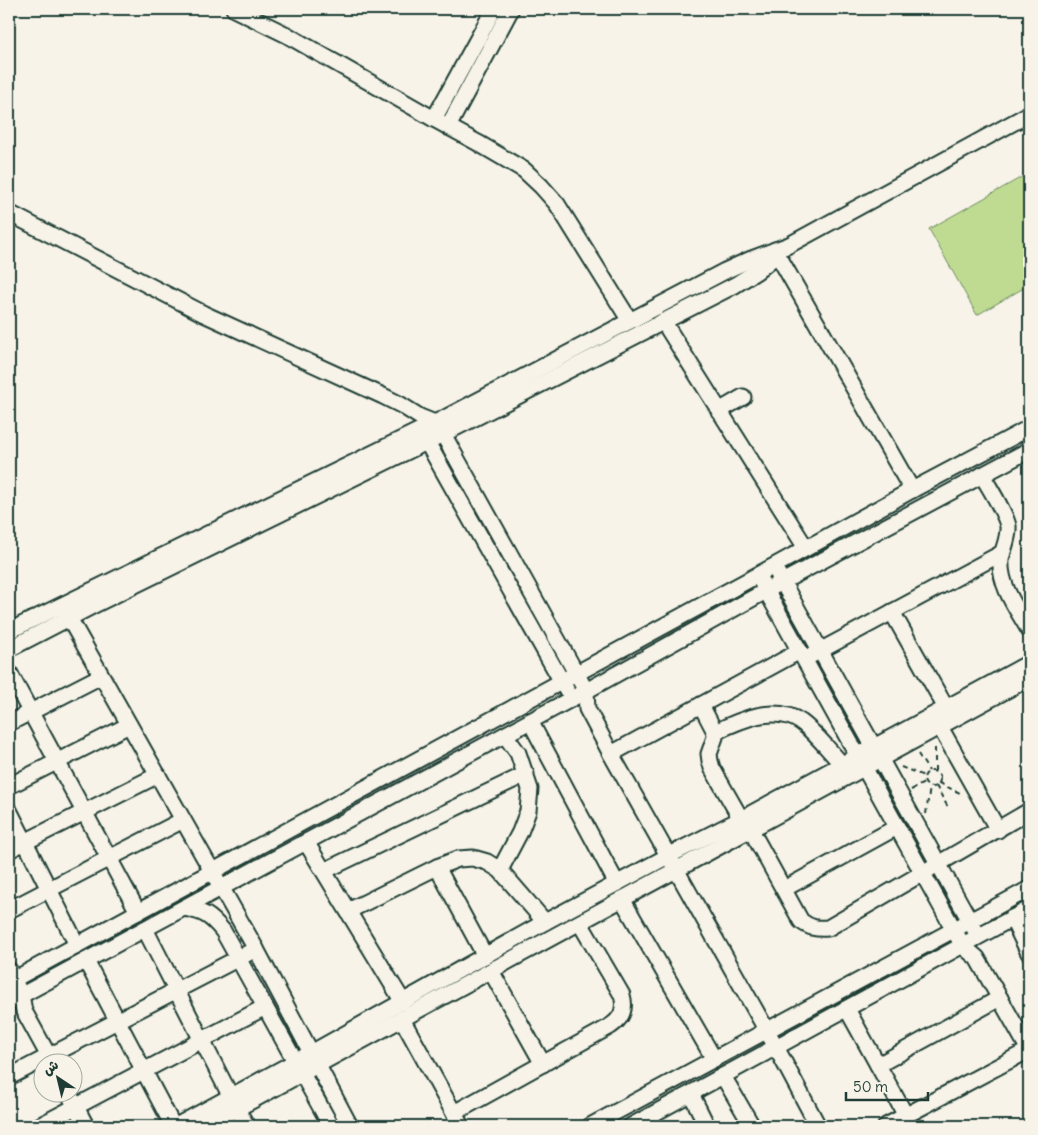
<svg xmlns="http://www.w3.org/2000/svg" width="1038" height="1135" viewBox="0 0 1038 1135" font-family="Delius,'Playpen Sans Arabic',sans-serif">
  <rect width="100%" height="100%" fill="#f7f3e8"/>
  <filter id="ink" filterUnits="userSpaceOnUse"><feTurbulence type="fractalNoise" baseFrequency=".02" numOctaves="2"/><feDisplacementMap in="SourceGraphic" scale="10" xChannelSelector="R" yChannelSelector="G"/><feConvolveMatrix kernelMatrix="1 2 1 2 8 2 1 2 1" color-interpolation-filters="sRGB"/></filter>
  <g filter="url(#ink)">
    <!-- green -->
    <polygon fill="#bfdb92" stroke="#6f8c63" points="1029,173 1029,285 977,315 929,229"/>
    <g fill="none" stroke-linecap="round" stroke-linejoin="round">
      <!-- minor casing -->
      <g stroke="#1f3d34" stroke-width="19">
        <g id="minor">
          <polyline points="234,9 287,35 434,119 478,143 524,170 541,186 557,204 630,321"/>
          <polyline points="434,119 494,9"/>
          <polyline points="448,127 511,9"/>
          <polyline points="9,213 204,314 383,396 401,405 420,417 435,423 443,434 576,673 586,691 587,709 611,754 776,1047 818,1126"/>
          <polyline points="775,250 912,490"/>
          <polyline points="663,321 806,548"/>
          <polyline points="719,411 743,397"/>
          <polyline points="423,435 566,689"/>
          <path d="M982,475C989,487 1006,514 1008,526C1009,538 1003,548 1001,560C999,585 1017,609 1029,630"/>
          <polyline points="778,574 975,930"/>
          <polyline points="762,583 963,946 977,958 1029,1050"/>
          <polyline points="65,611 256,949 350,1126"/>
          <polyline points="892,612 946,708"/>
          <polyline points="9,631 447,417 725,271 749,260 789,245 1029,114"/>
          <polyline points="9,649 96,604 457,427 735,285 757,271 778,254"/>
          <polyline points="812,655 1002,553"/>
          <polyline points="9,672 138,912"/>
          <polyline points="701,705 715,732 715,737 709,754 710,761 712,768 741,819"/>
          <polyline points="530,721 617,884"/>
          <polyline points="9,723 101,676"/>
          <polyline points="940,727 998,830"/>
          <path d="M715,732C740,720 775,704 801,722C816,733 829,751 842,764"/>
          <polyline points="611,754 800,651"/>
          <polyline points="9,786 129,725"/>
          <polyline points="9,810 77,945"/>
          <path d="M751,830L801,921C810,928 817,929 828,928L1029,811"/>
          <polyline points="306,842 403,1002"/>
          <polyline points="9,850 158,775"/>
          <polyline points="437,867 485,956"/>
          <polyline points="500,870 520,832 528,811 530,789 518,753 505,735"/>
          <polyline points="324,871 526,774"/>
          <polyline points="784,889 897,827"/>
          <polyline points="622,899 714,1059"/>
          <path d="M184,908C204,912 210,915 223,931L331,1126"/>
          <polyline points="9,910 183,820"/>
          <polyline points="348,911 437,867 458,859 473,858 487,862 500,870 545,922"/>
          <polyline points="1012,918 1029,953"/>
          <polyline points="145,929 231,1097"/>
          <polyline points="86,961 173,1126"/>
          <polyline points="9,970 21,995 24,1011 52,1062"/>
          <polyline points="491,971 543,1064"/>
          <polyline points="9,982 774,566 912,490 1029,428"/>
          <polyline points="9,1002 586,691 782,582 1029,450"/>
          <polyline points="847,1009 906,1116"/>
          <polyline points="402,1019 461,1126"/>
          <polyline points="878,1065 1000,998"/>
          <polyline points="723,1076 752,1126"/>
          <polyline points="9,1077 256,949"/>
          <polyline points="68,1092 86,1126"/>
          <polyline points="691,1094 707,1126"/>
          <polyline points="237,1109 247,1126"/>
          <path d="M454,1113L609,1027C622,1019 626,1009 622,995L580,923"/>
          <polyline points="39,1126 265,1007"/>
          <polyline points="176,1126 311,1053 545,922 668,856 741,819 1029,663"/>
          <polyline points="205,1126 1029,678"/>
          <polyline points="590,1126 1029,889"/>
          <polyline points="631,1126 1029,909"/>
          <polyline points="886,1126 1029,1050"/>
        </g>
      </g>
      <!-- path -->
      <g stroke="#1f3d34" stroke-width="2" stroke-dasharray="5 4" stroke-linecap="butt">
        <polyline points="918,754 929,771"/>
        <polyline points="901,767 924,776"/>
        <circle cx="932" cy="779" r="8"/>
        <polyline points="935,771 935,746"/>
        <polyline points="939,783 962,794"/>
        <polyline points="936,786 949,809"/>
        <polyline points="911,790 924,783"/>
        <polyline points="926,814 930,787"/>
      </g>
      <!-- minor -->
      <use href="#minor" stroke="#f7f3e8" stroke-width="15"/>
    </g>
  </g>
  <!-- margin -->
  <rect width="1038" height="1135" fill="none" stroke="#f7f3e8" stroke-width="30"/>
  <rect x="15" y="15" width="1008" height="1105" fill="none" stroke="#1f3d34" stroke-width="2" filter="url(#ink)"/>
  <!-- north arrow -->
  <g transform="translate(58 1078) rotate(325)"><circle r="24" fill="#f7f3e8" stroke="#a1aaa0"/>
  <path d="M0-4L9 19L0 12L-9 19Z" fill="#1f3d34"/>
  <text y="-8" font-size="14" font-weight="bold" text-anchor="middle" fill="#1f3d34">ش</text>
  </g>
  <!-- scale -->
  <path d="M846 1092v8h82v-8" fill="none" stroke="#1f3d34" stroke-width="2.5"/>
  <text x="853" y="1092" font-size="15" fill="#1f3d34" stroke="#f7f3e8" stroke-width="4" paint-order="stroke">50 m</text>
</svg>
